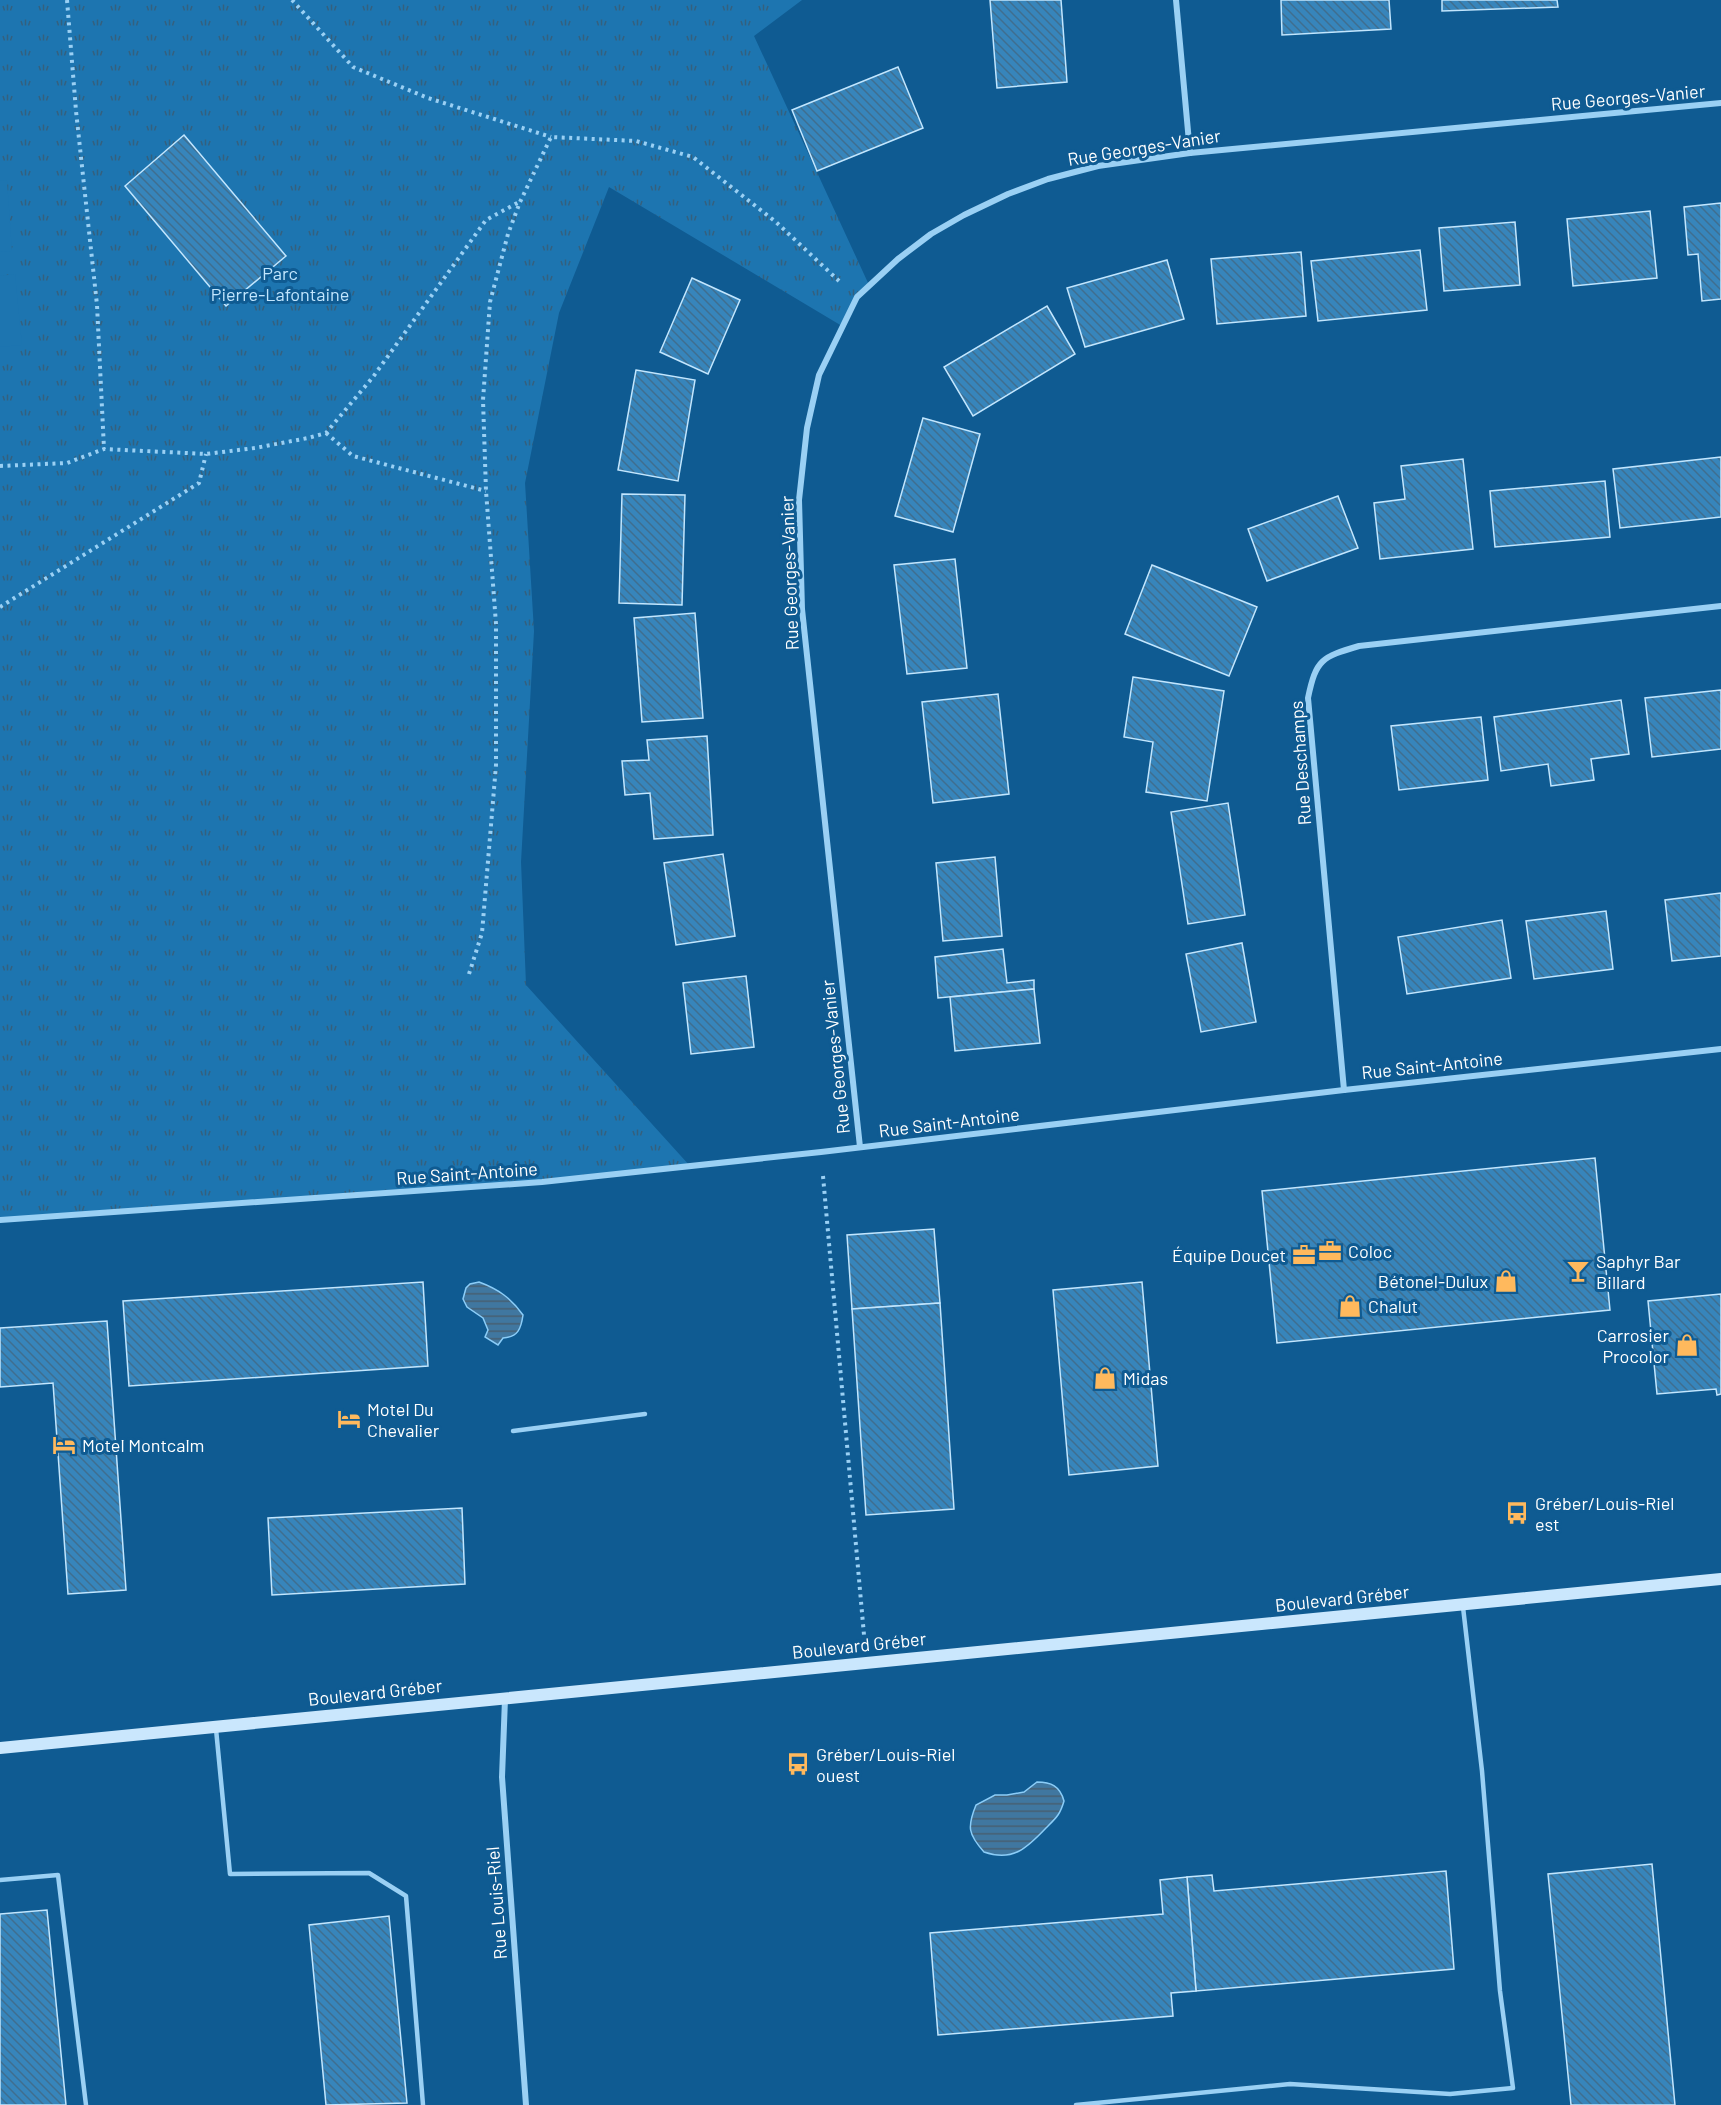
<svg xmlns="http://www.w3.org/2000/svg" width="1721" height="2105" viewBox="0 0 1721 2105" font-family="Barlow,sans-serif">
  <defs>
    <pattern id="grass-tufts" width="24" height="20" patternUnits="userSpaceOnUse" patternTransform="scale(1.5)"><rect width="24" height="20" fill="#1d75b0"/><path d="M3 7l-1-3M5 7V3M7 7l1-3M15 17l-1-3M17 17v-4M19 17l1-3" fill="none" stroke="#34607e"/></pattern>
    <pattern id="water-rules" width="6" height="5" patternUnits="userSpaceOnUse" patternTransform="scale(1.5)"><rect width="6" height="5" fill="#4077a0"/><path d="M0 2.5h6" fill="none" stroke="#475f72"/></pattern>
    <pattern id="building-back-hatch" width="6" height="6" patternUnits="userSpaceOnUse" patternTransform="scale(1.5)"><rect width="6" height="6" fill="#3785bb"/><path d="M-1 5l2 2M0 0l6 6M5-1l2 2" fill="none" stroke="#3f6e8f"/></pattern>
  </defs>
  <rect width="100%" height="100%" fill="#0f5b92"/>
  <!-- grass -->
  <polygon fill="url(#grass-tufts)" points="0,0 802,0 754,36 869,285 857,298 842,326 609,187 559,313 525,483 534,631 521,862 526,985 690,1166 542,1182 0,1220"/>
  <!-- pitch -->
  <g fill="#1d75b0">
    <polygon points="7,180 12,251 0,252 0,181"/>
    <polygon points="15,274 22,345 0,347 0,276"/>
  </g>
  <!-- water -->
  <g fill="url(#water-rules)" stroke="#8bcdf8" stroke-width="1.5">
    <path d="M479,1282C498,1289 511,1298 523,1315C521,1329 518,1337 503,1338L498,1345L485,1337L488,1330L483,1318L467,1307L463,1299L466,1288L470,1284Z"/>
    <path d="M1037,1782C1051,1782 1060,1786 1064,1801C1060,1815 1056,1818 1046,1828C1027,1848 1013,1862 984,1852C968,1834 967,1827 976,1805L995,1795H1007L1024,1792Z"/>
  </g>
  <!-- building -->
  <g fill="url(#building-back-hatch)" stroke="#c2e6fe" stroke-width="1.5">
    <polygon points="990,0 1061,0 1067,82 997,88"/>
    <polygon points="1281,0 1389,0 1391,29 1282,35"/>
    <polygon points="1442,0 1557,0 1558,7 1442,11"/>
    <polygon points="898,67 923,128 817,171 792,110"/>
    <polygon points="184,135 286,256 226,306 125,186"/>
    <polygon points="1721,203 1721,299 1702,301 1698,254 1688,255 1684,207"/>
    <polygon points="1650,211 1657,278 1573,286 1567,219"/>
    <polygon points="1515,222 1520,285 1444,291 1439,228"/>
    <polygon points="1420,250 1427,310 1318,321 1311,261"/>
    <polygon points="1301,252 1306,316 1217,324 1211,259"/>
    <polygon points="1167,260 1184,319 1085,347 1067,288"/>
    <polygon points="692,278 740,300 708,374 660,352"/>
    <polygon points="1047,306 1075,354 973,416 944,367"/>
    <polygon points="636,370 695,380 678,481 618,470"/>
    <polygon points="923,418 980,434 953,532 895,516"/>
    <polygon points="1721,457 1721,517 1620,528 1613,469"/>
    <polygon points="1463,459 1473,549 1380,559 1374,503 1405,499 1401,466"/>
    <polygon points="1605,481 1610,537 1495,547 1490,491"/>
    <polygon points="622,494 685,495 682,605 619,603"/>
    <polygon points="1338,496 1358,548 1267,581 1248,529"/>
    <polygon points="955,559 967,668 907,674 894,565"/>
    <polygon points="1152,565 1257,607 1229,676 1125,634"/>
    <polygon points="695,613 703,718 642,722 634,618"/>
    <polygon points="1133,677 1224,691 1207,801 1146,792 1153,742 1124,737"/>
    <polygon points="1721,690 1721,749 1652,757 1645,698"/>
    <polygon points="998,694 1009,794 933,803 922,702"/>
    <polygon points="1621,700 1629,754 1591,759 1594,780 1551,786 1548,764 1501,771 1494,717"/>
    <polygon points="1481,717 1488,780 1399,790 1391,726"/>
    <polygon points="707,736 713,835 654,839 650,793 625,795 622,761 649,760 647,740"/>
    <polygon points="1228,803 1245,915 1188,924 1171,812"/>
    <polygon points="723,854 735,936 676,945 664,863"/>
    <polygon points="995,857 1002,936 943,941 936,863"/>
    <polygon points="1721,893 1721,956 1672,961 1665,900"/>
    <polygon points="1606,911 1613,969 1534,979 1526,921"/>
    <polygon points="1502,920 1511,978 1407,994 1398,937"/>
    <polygon points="1242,943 1256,1022 1201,1032 1186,954"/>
    <polygon points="1003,949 1007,983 1034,980 1034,989 938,998 935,957"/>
    <polygon points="746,976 754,1047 691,1054 683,983"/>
    <polygon points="1034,989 1040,1043 955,1051 950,997"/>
    <polygon points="1595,1158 1610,1310 1277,1343 1262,1191"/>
    <polygon points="934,1229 940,1303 852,1309 847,1235"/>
    <polygon points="423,1282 428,1366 129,1386 123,1301"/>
    <polygon points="1142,1282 1158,1466 1069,1475 1053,1290"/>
    <polygon points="1721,1294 1721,1394 1717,1395 1716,1389 1657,1394 1648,1301"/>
    <polygon points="940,1303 954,1509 866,1515 852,1309"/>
    <polygon points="107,1321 126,1590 68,1594 53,1383 0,1387 0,1328"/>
    <polygon points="462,1508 465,1584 272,1595 268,1518"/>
    <polygon points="1652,1864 1675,2105 1571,2105 1548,1874"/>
    <polygon points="1446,1871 1454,1969 1196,1991 1187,1877 1212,1875 1214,1891"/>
    <polygon points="1187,1877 1196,1991 1171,1993 1173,2016 938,2035 930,1933 1163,1914 1160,1880"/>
    <polygon points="47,1910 66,2105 0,2105 0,1914"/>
    <polygon points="389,1916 407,2103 326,2105 309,1925"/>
  </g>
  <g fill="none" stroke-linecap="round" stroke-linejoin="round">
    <!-- path -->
    <g stroke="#9ad0f4" stroke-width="4" stroke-dasharray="3 4.5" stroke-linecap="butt">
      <polyline points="67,0 76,111 97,305 104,449"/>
      <polyline points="292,0 353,67 428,98 551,137"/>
      <polyline points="326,433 353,456 486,491"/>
      <polyline points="0,466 67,463 104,449 206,454 255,448 308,438 326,433 373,377 486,220 519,202"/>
      <polyline points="0,607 199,483 206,454"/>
      <polyline points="469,974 482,933 496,765 496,624 486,491 483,400 490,302 508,234 520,202 551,137 636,141 693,157 776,222 839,281"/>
      <polyline points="823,1176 864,1635"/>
    </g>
    <!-- lane -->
    <g stroke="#9ad0f4" stroke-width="4.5">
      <polyline points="513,1431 645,1414"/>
      <polyline points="216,1729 230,1874 369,1873 406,1896 423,2105"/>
      <polyline points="0,1880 58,1875 86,2105"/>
      <polyline points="1076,2105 1290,2084 1450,2094 1513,2088 1500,1991 1482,1771 1463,1607"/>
    </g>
    <!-- street -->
    <g stroke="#9ad0f4" stroke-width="6">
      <polyline points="1176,0 1190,153"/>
      <path d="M1344,1090L1308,698C1316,659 1322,657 1359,646L1721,606"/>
      <polyline points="860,1147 802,609 799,500 807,428 819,375 857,297 898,259 931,234 964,215 1008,194 1048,179 1098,166 1190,153 1721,103"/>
      <polyline points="0,1220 542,1182 821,1152 1344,1090 1721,1049"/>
      <polyline points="505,1699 502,1777 526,2105"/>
    </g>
    <!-- secondary -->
    <polyline stroke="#cae7fd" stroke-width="12" points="0,1748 1721,1579"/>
  </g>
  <!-- icons -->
  <defs>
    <g id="office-bare" transform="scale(1.8)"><path d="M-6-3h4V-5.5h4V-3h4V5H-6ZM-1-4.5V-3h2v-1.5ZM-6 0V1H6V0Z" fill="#ffb95d" stroke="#0f5b92" stroke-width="2.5" paint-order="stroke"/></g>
    <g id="bar-bare" transform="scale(1.8)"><path d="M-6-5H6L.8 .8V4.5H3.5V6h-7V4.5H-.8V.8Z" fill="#ffb95d" stroke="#0f5b92" stroke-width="2.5" paint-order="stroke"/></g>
    <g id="shop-bare" transform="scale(1.8)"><path d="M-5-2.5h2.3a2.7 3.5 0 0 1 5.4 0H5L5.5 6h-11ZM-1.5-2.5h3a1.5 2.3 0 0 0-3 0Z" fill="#ffb95d" stroke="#0f5b92" stroke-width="2.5" paint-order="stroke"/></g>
    <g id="hotel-bare" transform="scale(1.8)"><path d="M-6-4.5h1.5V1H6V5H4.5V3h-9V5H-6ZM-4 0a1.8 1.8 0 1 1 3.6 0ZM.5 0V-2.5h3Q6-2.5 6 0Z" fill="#ffb95d" stroke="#0f5b92" stroke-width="2.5" paint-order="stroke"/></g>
    <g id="bus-bare" transform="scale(1.8)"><path d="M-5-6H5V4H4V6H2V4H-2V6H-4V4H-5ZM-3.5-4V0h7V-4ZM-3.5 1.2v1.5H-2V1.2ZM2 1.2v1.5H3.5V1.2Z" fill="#ffb95d" stroke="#0f5b92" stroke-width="2.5" paint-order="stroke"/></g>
  </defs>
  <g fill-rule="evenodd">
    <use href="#office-bare" x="1330" y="1251"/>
    <use href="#office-bare" x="1304" y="1255"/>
    <use href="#bar-bare" x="1578" y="1271"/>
    <use href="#shop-bare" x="1506" y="1281"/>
    <use href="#shop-bare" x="1350" y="1306"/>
    <use href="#shop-bare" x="1687" y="1345"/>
    <use href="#shop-bare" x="1105" y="1378"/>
    <use href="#hotel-bare" x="349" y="1419"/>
    <use href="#hotel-bare" x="64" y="1445"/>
    <use href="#bus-bare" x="1517" y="1513"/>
    <use href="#bus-bare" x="798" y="1764"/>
  </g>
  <g text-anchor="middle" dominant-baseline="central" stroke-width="6" stroke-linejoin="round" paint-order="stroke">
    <!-- street labels -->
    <g font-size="18" fill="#fff" stroke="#0f5b92">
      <text transform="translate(1628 97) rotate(-5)">Rue Georges-Vanier</text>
      <text transform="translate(1144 147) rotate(-9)">Rue Georges-Vanier</text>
      <text transform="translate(789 573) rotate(-92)">Rue Georges-Vanier</text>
      <text transform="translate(1300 763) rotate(-94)">Rue Deschamps</text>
      <text transform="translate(835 1057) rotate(-96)">Rue Georges-Vanier</text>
      <text transform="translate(1432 1065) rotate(-6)">Rue Saint-Antoine</text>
      <text transform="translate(949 1122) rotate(-7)">Rue Saint-Antoine</text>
      <text transform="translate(467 1173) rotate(-4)">Rue Saint-Antoine</text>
      <text transform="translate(1342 1598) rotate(-6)">Boulevard Gréber</text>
      <text transform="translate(859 1645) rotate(-6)">Boulevard Gréber</text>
      <text transform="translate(375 1692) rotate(-6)">Boulevard Gréber</text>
      <text transform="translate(496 1903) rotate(-94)">Rue Louis-Riel</text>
    </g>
    <!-- park labels -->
    <g font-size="18" fill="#c2e6fe" stroke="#0f5b92">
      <text x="280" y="273">Parc<tspan x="280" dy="21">Pierre-Lafontaine</tspan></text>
    </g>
    <!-- poi labels -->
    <g font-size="18" fill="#fff" stroke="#0f5b92" text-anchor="start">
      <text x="1348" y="1251">Coloc</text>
      <text x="1286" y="1255" text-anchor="end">Équipe Doucet</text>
      <text x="1596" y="1261">Saphyr Bar<tspan x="1596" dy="21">Billard</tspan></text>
      <text x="1488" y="1281" text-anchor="end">Bétonel-Dulux</text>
      <text x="1368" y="1306">Chalut</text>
      <text x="1669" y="1335" text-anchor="end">Carrosier<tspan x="1669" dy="21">Procolor</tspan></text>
      <text x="1123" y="1378">Midas</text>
      <text x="367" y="1409">Motel Du<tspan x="367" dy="21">Chevalier</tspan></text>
      <text x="82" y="1445">Motel Montcalm</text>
      <text x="1535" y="1503">Gréber/Louis-Riel<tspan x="1535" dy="21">est</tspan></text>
      <text x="816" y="1754">Gréber/Louis-Riel<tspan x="816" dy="21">ouest</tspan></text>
    </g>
  </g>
</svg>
